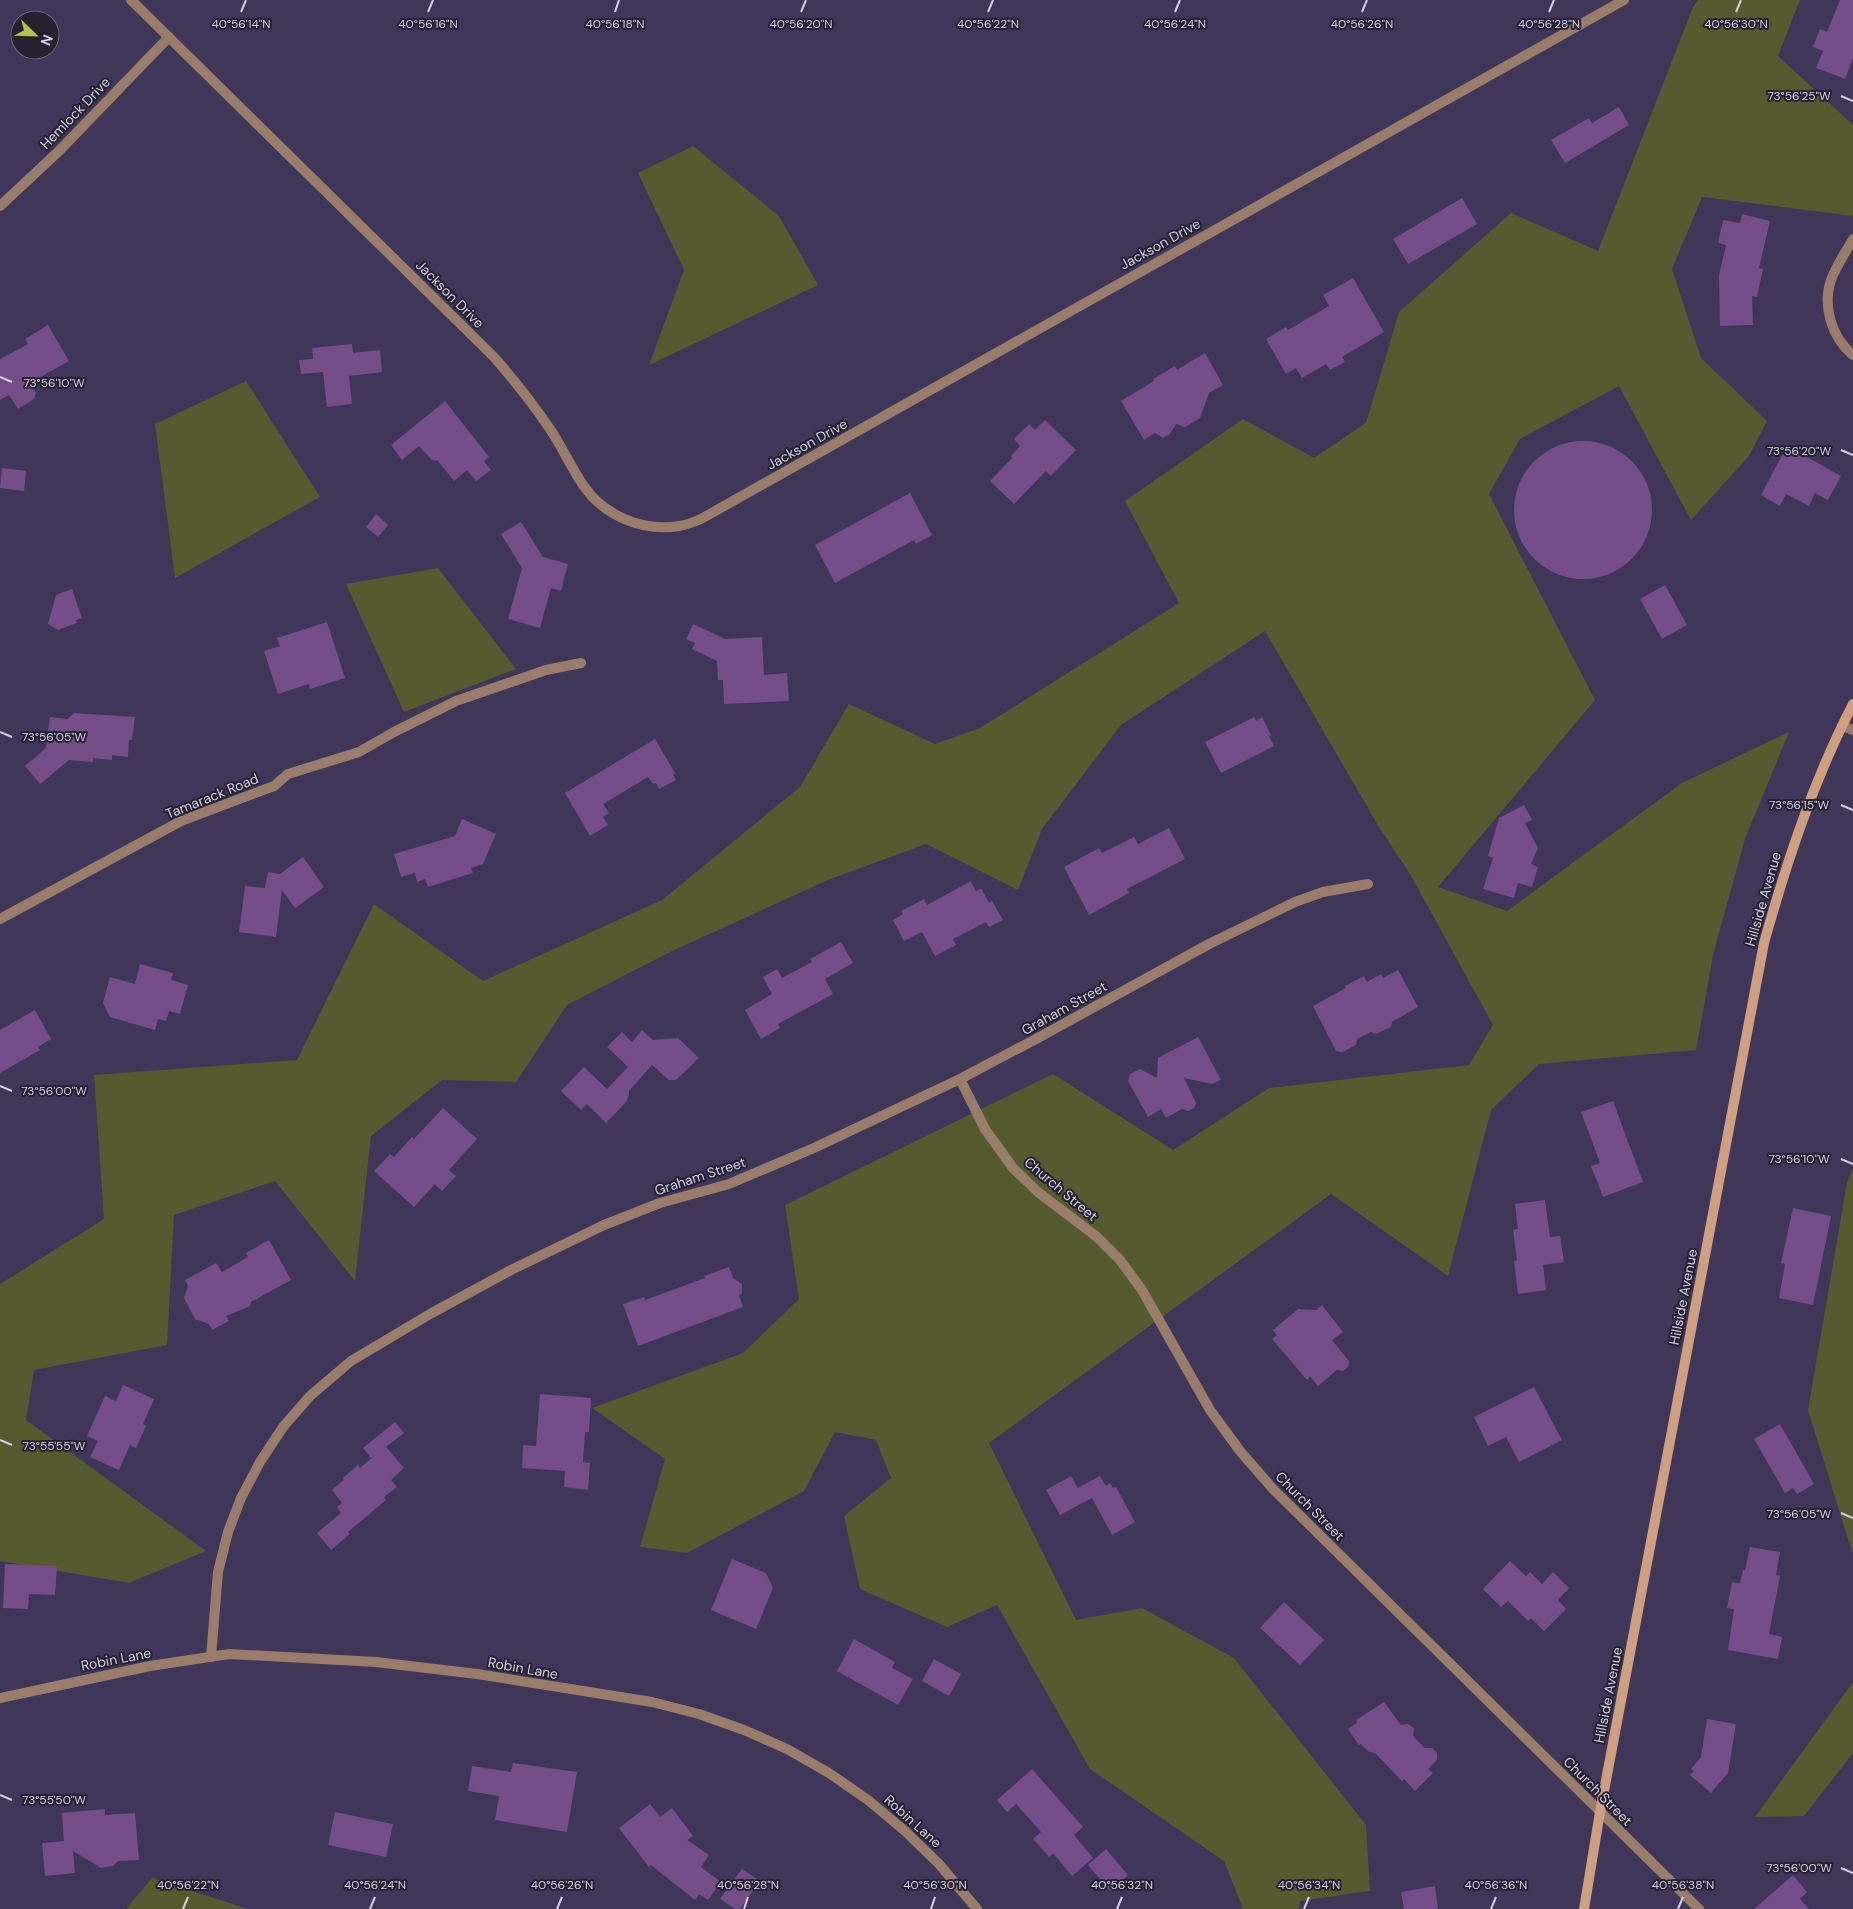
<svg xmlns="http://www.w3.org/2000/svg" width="1853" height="1909" viewBox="0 0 1853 1909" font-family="'DM Sans',sans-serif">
  <rect width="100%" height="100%" fill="#3f365a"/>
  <!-- green -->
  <g fill="#555a2f">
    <polygon points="1698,0 1800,0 1778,56 1853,125 1853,216 1702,197 1672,269 1701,358 1767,421 1749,456 1691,520 1619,386 1520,439 1489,494 1595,700 1438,887 1507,911 1682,783 1789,732 1745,839 1713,955 1696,1050 1539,1064 1491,1110 1448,1276 1331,1194 989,1443 1076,1620 1142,1608 1234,1658 1366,1825 1370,1891 1300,1901 1299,1909 1243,1909 1224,1861 1090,1769 997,1605 947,1627 860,1589 844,1516 891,1478 876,1440 835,1432 804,1491 687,1553 640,1547 665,1459 592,1408 743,1353 799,1299 785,1205 1053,1074 1173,1150 1269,1088 1469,1065 1493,1025 1410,874 1379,827 1265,631 1121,725 1042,829 1018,890 926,844 828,880 670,952 567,1005 516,1082 442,1080 371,1136 355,1281 275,1181 174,1215 167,1345 34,1370 26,1420 206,1551 129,1583 0,1561 0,1284 104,1219 94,1075 297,1060 374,904 483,981 662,900 800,787 849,704 935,744 980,728 1179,603 1125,501 1243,419 1314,458 1366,423 1399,312 1511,213 1598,251 1693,7"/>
    <polygon points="693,146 779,216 818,285 649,365 684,270 638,173"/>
    <polygon points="246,381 320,497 175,578 155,424"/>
    <polygon points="438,568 516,669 404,712 346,584"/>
    <polygon points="1853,1168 1853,1555 1808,1410 1847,1182"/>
    <polygon points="1853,1682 1853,1753 1804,1816 1755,1817"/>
    <polygon points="152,1878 248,1909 126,1909"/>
  </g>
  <!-- building -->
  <g fill="#754d88">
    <polygon points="1840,0 1853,0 1853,58 1845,79 1816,68 1823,51 1813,47 1820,29 1827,32"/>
    <polygon points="1619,107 1629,125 1565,163 1551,140 1589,118 1592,123"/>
    <polygon points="1462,198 1477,224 1408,264 1393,239"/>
    <polygon points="1742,214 1770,221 1759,268 1763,269 1757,297 1752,296 1753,325 1720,326 1719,275 1726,245 1718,243 1723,220 1740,223"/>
    <polygon points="1353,278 1384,332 1342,357 1345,362 1330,370 1326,364 1302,378 1296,368 1286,374 1266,339 1286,327 1288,330 1329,306 1323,295"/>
    <polygon points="48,325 69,361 30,383 36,393 34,399 18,409 9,395 0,400 0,359 28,344 25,339"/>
    <polygon points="352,344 353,353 380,350 382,372 349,376 352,404 327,407 323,372 301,374 299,360 313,359 312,348"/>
    <polygon points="1205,353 1223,385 1209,393 1200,418 1185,427 1176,424 1170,434 1163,438 1155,433 1144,440 1121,401 1154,381 1153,379 1175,366 1177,370"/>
    <polygon points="445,401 489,457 484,461 491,470 476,481 467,470 454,481 438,461 432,460 419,446 402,460 391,445"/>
    <polygon points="1045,420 1076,450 1051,476 1046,471 1014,504 990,481 1012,458 1011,456 1020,446 1014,439 1029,424 1035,430"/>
    <circle cx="1583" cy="510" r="69"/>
    <polygon points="1787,446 1841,476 1828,500 1815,493 1809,506 1786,494 1780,506 1761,495"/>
    <polygon points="2,468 26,471 24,491 0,488"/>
    <polygon points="910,493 932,535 916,544 914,540 835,583 815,545"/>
    <polygon points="376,514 388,525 378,537 366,527"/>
    <polygon points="521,522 543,557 568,564 561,591 551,588 540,628 508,619 522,568 501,534"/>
    <polygon points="1665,585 1687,625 1662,639 1640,599"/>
    <polygon points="72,589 82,618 76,620 77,623 58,630 48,624 56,595"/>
    <polygon points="327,622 345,678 310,689 309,684 278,694 264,651 280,646 277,638"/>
    <polygon points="693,624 725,639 762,637 764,675 787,673 789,701 724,704 723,680 718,680 717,661 692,649 695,643 686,639"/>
    <polygon points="74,713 135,717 132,740 129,740 128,757 112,755 112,760 93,758 93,762 69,760 40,784 25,766 46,748 50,717 67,719"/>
    <polygon points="1254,717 1256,721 1262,717 1271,735 1269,736 1274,746 1221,773 1205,742"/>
    <polygon points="655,739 675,773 673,775 676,780 659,789 656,783 653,784 648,777 603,804 609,813 603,817 608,825 590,836 565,793"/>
    <polygon points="1524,805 1532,820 1525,823 1538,848 1531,864 1538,867 1532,887 1518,883 1514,898 1483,889 1493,858 1488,856 1499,818"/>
    <polygon points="462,819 496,834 483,864 471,868 473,873 428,887 425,879 417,882 415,873 401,877 394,854 455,836"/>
    <polygon points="1169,828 1185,859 1127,889 1129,893 1089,915 1064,867 1099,848 1102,853 1134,837 1138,844"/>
    <polygon points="303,857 324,887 295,908 282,890 276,937 239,932 245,886 265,888 268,872 280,874"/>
    <polygon points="971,881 976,891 981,888 989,903 992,901 1003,920 989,927 986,922 953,939 956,945 935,956 922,932 904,941 893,920 903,914 901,911 924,899 927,905"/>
    <polygon points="841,942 853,963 825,979 833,994 778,1024 780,1028 761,1039 745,1010 772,994 763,977 777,969 782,978 812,962 810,959"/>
    <polygon points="140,964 173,973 171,980 188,985 180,1014 169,1011 166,1021 158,1019 155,1030 110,1017 103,1003 110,977 135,984"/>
    <polygon points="1398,970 1418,1007 1392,1022 1391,1027 1376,1034 1371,1032 1357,1039 1356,1045 1342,1052 1336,1051 1313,1006 1346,988 1345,986 1364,976 1367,982 1381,974 1383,978"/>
    <polygon points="35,1010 51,1039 38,1047 40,1050 0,1073 0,1030"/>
    <polygon points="642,1030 653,1040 678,1038 699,1058 676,1080 669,1080 652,1065 629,1091 629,1095 626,1102 606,1123 587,1104 581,1110 561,1091 584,1067 607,1089 628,1067 607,1047 622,1032 632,1042"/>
    <polygon points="1198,1037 1221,1080 1212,1084 1184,1078 1196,1103 1194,1108 1188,1111 1182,1109 1166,1118 1161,1109 1148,1117 1128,1081 1130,1074 1140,1069 1157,1078 1158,1058"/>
    <polygon points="1613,1101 1643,1182 1603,1197 1591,1166 1600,1163 1581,1112"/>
    <polygon points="443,1108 477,1139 449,1170 456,1176 442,1191 435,1184 414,1207 374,1171 390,1154 394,1157 412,1137 414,1139"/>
    <polygon points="1545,1200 1550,1237 1560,1236 1564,1262 1543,1265 1546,1290 1518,1294 1514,1261 1517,1260 1513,1230 1518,1229 1515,1204"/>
    <polygon points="1793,1208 1831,1216 1813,1305 1779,1298 1785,1264 1781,1263"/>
    <polygon points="269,1240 291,1280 251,1302 250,1306 226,1316 229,1321 212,1330 209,1324 195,1319 184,1298 188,1286 185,1280 216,1263 222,1272 248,1257 246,1253"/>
    <polygon points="729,1267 733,1278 742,1284 742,1292 739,1296 743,1307 638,1346 623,1304 644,1297 645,1300 705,1278 704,1276"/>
    <polygon points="1322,1305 1343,1332 1332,1340 1349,1361 1348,1367 1343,1371 1337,1370 1318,1386 1310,1376 1307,1380 1272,1339 1277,1335 1273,1330 1298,1309 1316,1310"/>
    <polygon points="123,1385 154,1399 143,1424 146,1426 136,1448 130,1445 119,1470 90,1457 98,1441 87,1436 105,1396 116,1401"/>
    <polygon points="1534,1387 1562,1440 1519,1462 1506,1437 1488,1446 1474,1417"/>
    <polygon points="540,1394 591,1398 589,1432 585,1432 583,1462 590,1463 588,1490 564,1487 565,1471 522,1468 523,1445 536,1446"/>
    <polygon points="395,1422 404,1433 386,1447 404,1468 391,1480 397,1487 384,1497 386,1500 348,1532 350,1534 331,1550 317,1533 341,1513 337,1507 342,1503 332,1490 344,1480 343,1478 358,1465 360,1468 374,1456 371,1458 363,1448"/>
    <polygon points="1780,1424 1814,1484 1797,1494 1793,1488 1785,1493 1754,1439"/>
    <polygon points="1071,1476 1078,1488 1100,1476 1106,1486 1110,1483 1113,1488 1116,1487 1135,1522 1112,1535 1092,1498 1060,1515 1046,1490"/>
    <polygon points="1750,1547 1780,1552 1776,1575 1780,1576 1769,1634 1782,1637 1778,1659 1728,1650 1734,1609 1727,1608 1732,1582 1740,1583 1743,1570 1745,1570"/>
    <polygon points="732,1559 766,1573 773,1588 756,1629 711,1610"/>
    <polygon points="1510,1561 1526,1576 1530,1572 1542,1584 1553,1572 1569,1588 1558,1600 1566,1609 1544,1631 1531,1618 1528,1621 1508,1601 1501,1607 1483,1589"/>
    <polygon points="5,1564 57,1566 55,1595 29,1594 28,1609 3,1608"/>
    <polygon points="1284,1602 1324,1640 1300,1665 1260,1628"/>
    <polygon points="854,1639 895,1662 892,1668 913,1679 898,1705 837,1671"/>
    <polygon points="934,1659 961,1674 949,1696 922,1681"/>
    <polygon points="1384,1702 1401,1725 1408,1724 1414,1728 1413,1736 1425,1748 1432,1748 1437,1753 1437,1760 1428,1769 1433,1773 1415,1791 1404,1779 1402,1781 1375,1753 1369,1752 1361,1744 1359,1745 1348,1729 1357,1723 1356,1720"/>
    <polygon points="1707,1719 1736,1724 1728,1773 1711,1793 1690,1775 1694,1771 1691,1769 1701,1757"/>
    <polygon points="513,1763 577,1772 567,1832 495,1820 499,1796 468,1791 472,1766 511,1772"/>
    <polygon points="1032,1769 1083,1827 1074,1835 1093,1858 1072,1876 1053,1853 1049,1857 1033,1839 1041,1832 1016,1804 1007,1812 997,1800"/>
    <polygon points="650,1804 660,1817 672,1808 693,1836 687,1840 709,1855 701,1867 721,1882 708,1900 699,1894 695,1900 651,1865 649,1867 619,1828"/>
    <polygon points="105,1809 105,1815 135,1813 139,1860 118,1861 113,1866 101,1868 73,1851 75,1873 45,1876 42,1843 64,1841 62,1813"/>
    <polygon points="335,1812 393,1824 386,1857 328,1845"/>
    <polygon points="1106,1849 1128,1875 1110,1891 1088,1865"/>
    <polygon points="742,1869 760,1881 740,1909 735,1909 720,1899"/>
    <polygon points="1793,1875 1807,1892 1800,1899 1809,1909 1754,1909"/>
    <polygon points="1435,1886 1438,1909 1404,1909 1401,1892"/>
  </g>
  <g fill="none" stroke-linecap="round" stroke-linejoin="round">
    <!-- street -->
    <g stroke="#9a7c6a" stroke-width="10">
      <path d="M131,0L494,357C514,380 533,404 550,429C562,447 571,467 583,485C604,516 643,532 679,526C687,525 694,522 701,519L1624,0"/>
      <polyline points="0,206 60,150 169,37"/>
      <path d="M1853,239C1846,252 1836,266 1831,280C1822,306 1832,338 1853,355"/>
      <polyline points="1842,726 1853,730"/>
      <polyline points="0,919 181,821 274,786 288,774 359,752 394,732 456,701 546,670 581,663"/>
      <polyline points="960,1079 985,1129 1013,1168 1038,1192 1097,1237 1120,1260 1142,1290 1210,1410 1240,1451 1273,1489 1699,1909"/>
      <polyline points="211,1657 218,1572 228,1532 241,1498 260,1462 283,1427 310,1396 351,1361 430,1314 511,1270 604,1225 660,1203 729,1184 814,1148 960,1079 1036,1039 1209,944 1295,902 1323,892 1368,884"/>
      <polyline points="0,1698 150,1666 229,1654 376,1662 477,1674 652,1702 699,1714 744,1730 787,1749 829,1773 868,1800 905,1831 939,1864 977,1909"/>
    </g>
    <!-- secondary -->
    <path stroke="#ce9f81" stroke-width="10" d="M1584,1909L1600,1812L1764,943C1787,861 1814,779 1853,704"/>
  </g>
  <!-- ticks -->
  <path fill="none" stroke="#d5d0e7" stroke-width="2" d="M241,12L246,0M428,12L433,0M615,12L619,0M801,12L806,0M988,12L993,0M1175,12L1180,0M1362,12L1367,0M1549,12L1554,0M1736,12L1741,0M1841,96L1853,101M0,377L12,382M1841,450L1853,455M0,732L12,737M1841,805L1853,810M0,1086L12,1091M1841,1159L1853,1164M0,1440L12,1445M1841,1513L1853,1518M0,1795L12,1800M1841,1868L1853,1873M183,1909L188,1897M370,1909L375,1897M557,1909L562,1897M744,1909L748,1897M931,1909L935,1897M1117,1909L1122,1897M1304,1909L1309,1897M1491,1909L1496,1897M1678,1909L1683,1897"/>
  <g text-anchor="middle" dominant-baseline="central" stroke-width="4" stroke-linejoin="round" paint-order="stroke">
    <!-- street labels -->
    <g font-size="14" fill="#d5d0e7" stroke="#252131">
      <text transform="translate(75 113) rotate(-46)">Hemlock Drive</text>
      <text transform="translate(1160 244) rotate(-29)">Jackson Drive</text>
      <text transform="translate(450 294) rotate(45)">Jackson Drive</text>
      <text transform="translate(807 444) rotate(-29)">Jackson Drive</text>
      <text transform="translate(212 796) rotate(-22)">Tamarack Road</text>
      <text transform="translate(1763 899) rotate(-74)">Hillside Avenue</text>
      <text transform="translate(1064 1008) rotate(-29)">Graham Street</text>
      <text transform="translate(700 1176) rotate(-18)">Graham Street</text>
      <text transform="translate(1061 1189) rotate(40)">Church Street</text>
      <text transform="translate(1683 1297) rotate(-79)">Hillside Avenue</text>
      <text transform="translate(1310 1506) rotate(45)">Church Street</text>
      <text transform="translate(116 1659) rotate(-11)">Robin Lane</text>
      <text transform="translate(523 1668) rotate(10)">Robin Lane</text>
      <text transform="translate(1608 1695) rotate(-79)">Hillside Avenue</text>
      <text transform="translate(1598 1791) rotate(45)">Church Street</text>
      <text transform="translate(913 1821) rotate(42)">Robin Lane</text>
    </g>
  </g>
  <g font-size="12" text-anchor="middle" fill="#d5d0e7" stroke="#252131" stroke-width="4" stroke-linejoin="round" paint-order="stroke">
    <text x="241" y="28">40°56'14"N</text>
    <text x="428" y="28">40°56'16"N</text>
    <text x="615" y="28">40°56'18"N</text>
    <text x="801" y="28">40°56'20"N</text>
    <text x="988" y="28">40°56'22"N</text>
    <text x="1175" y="28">40°56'24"N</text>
    <text x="1362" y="28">40°56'26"N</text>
    <text x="1549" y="28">40°56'28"N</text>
    <text x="1736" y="28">40°56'30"N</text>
    <text x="1799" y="100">73°56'25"W</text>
    <text x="54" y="387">73°56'10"W</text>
    <text x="1799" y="455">73°56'20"W</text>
    <text x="54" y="741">73°56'05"W</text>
    <text x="1799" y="809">73°56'15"W</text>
    <text x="54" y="1095">73°56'00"W</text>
    <text x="1799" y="1163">73°56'10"W</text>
    <text x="54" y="1450">73°55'55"W</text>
    <text x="1799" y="1518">73°56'05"W</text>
    <text x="54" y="1804">73°55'50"W</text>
    <text x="1799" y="1872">73°56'00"W</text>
    <text x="188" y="1889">40°56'22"N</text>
    <text x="375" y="1889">40°56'24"N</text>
    <text x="562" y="1889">40°56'26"N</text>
    <text x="748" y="1889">40°56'28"N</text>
    <text x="935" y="1889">40°56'30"N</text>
    <text x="1122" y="1889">40°56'32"N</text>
    <text x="1309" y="1889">40°56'34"N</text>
    <text x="1496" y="1889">40°56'36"N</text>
    <text x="1683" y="1889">40°56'38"N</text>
  </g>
  <!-- north arrow -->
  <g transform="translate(35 35) rotate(113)"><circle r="24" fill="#252131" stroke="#6b677a"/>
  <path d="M0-4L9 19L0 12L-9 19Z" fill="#b6c149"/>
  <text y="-8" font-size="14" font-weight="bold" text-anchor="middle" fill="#d5d0e7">N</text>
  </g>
</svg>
